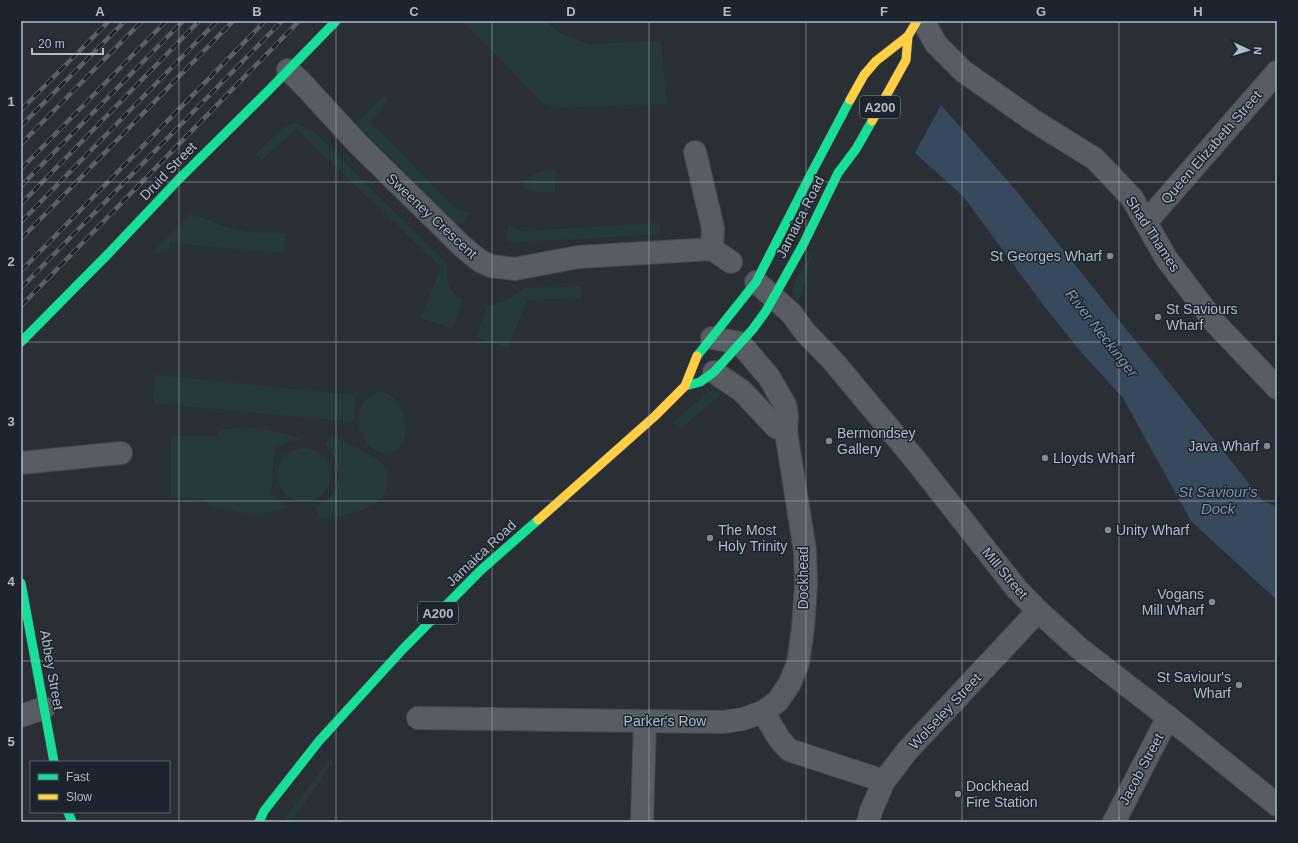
<svg xmlns="http://www.w3.org/2000/svg" width="1298" height="843" viewBox="0 0 1298 843" font-family="Arial,sans-serif">
  <rect width="100%" height="100%" fill="#292f35"/>
  <!-- green -->
  <g fill="#26393b">
    <polygon points="462,21 546,21 559,33 589,44 661,41 667,104 556,108 542,102"/>
    <polygon points="384,95 389,100 370,122 454,207 469,213 465,223 460,224 454,221 357,124"/>
    <path d="M293,123L299,124L314,132L446,263C448,269 447,274 447,280C449,289 456,296 463,301L453,329L421,318L441,267L296,129L262,160L256,154L284,127Z"/>
    <path d="M555,169V192H532L522,188C533,173 536,171 555,169Z"/>
    <polygon points="191,214 227,227 246,232 286,233 284,253 170,243 168,253 153,252"/>
    <polygon points="660,223 661,234 509,243 506,236 509,226 523,231"/>
    <path d="M811,253H813C806,268 805,292 797,303L793,292V287Z"/>
    <path d="M581,286L582,298L527,300L508,348L476,337L488,306C504,302 511,299 523,288Z"/>
    <polygon points="155,375 355,395 354,422 153,403"/>
    <polygon points="715,390 721,394 680,429 674,422 708,392"/>
    <path d="M381,391C412,399 413,453 388,453C363,454 352,423 363,403C367,397 374,394 381,391Z"/>
    <polygon points="245,427 265,429 301,438 301,440 290,441 275,449 271,494 284,505 290,508 259,514 242,513 213,507 202,498 171,497 171,435 217,436 219,430"/>
    <path d="M330,435C343,441 378,456 386,467C388,470 388,476 388,479C390,509 343,517 320,518L314,508C344,494 345,469 325,445Z"/>
    <circle cx="304" cy="475" r="27"/>
    <path d="M330,759L333,762C319,782 305,803 290,822H282Z"/>
  </g>
  <!-- water -->
  <polygon fill="#38495e" points="941,105 1014,188 1263,501 1277,507 1277,600 1191,521 1123,398 1082,353 1044,306 963,196 915,153"/>
  <g fill="none" stroke-linecap="round" stroke-linejoin="round">
    <!-- street casing -->
    <g stroke="#464b50" stroke-width="24">
      <g id="street">
        <polyline points="923,21 936,44 963,71 1034,121 1095,159 1132,198 1166,258 1216,324 1277,388"/>
        <polyline points="288,70 301,82 358,144 463,247 480,261 491,266 515,269 578,257 712,249 731,262"/>
        <polyline points="695,152 713,228 712,249"/>
        <polyline points="1146,222 1277,72"/>
        <polyline points="756,282 791,313 805,332 833,361 913,457 1016,588 1038,611 1080,649 1168,717 1277,805"/>
        <polyline points="714,372 742,391 776,427 786,432"/>
        <polyline points="21,463 121,453"/>
        <polyline points="763,712 780,740 789,750 884,781"/>
        <polyline points="21,716 44,708"/>
        <polyline points="418,718 723,722 743,719 763,712 778,701 790,683 798,663 803,628 806,584 805,551 786,432 787,416 785,405 769,377 740,343 712,338"/>
        <polyline points="642,822 645,721"/>
        <polyline points="868,822 871,811 884,781 907,751 1038,611"/>
        <polyline points="1114,822 1168,717"/>
      </g>
    </g>
    <!-- fast casing -->
    <g stroke="#464b50" stroke-width="10">
      <g id="fast">
        <polyline points="21,342 109,253 179,179 267,92 336,21"/>
        <polyline points="697,356 756,282 812,172 850,100"/>
        <polyline points="685,386 700,382 714,372 753,329 766,311 804,243 838,173 856,149 872,121"/>
        <polyline points="21,583 54,762"/>
        <polyline points="68,812 72,822"/>
        <polyline points="259,822 264,811 319,741 403,649 481,570 538,520"/>
      </g>
    </g>
    <!-- slow casing -->
    <g stroke="#464b50" stroke-width="10">
      <g id="slow">
        <polyline points="850,100 864,75 876,61 908,36 917,21"/>
        <polyline points="872,121 906,60 908,36"/>
        <polyline points="538,520 655,416 685,386 697,356"/>
      </g>
    </g>
    <!-- street -->
    <use href="#street" stroke="#585c63" stroke-width="22"/>
    <!-- fast -->
    <use href="#fast" stroke="#16e098" stroke-width="9"/>
    <!-- slow -->
    <use href="#slow" stroke="#ffcf43" stroke-width="9"/>
    <!-- rail casing -->
    <g stroke="#5c6166" stroke-width="4.5">
      <g id="rail">
        <polyline points="21,110 109,21"/>
        <polyline points="21,126 125,21"/>
        <polyline points="21,144 142,21"/>
        <polyline points="21,169 166,21"/>
        <polyline points="21,186 183,21"/>
        <polyline points="21,204 199,21"/>
        <polyline points="21,222 217,21"/>
        <polyline points="21,239 233,21"/>
        <polyline points="21,271 265,21"/>
        <polyline points="21,288 282,21"/>
        <polyline points="21,306 299,21"/>
      </g>
    </g>
    <!-- rail -->
    <use href="#rail" stroke="#1c252f" stroke-width="3" stroke-dasharray="9" stroke-linecap="butt"/>
  </g>
  <!-- grid -->
  <path fill="none" stroke="#b2bbc6" stroke-width="1" stroke-opacity="0.55" d="M179,21V822M336,21V822M492,21V822M649,21V822M806,21V822M962,21V822M1119,21V822M21,182H1277M21,342H1277M21,501H1277M21,661H1277"/>
  <!-- markers -->
  <g fill="#828a93" stroke="#1c252f" stroke-width="1.5">
    <circle cx="1110" cy="256" r="4"/>
    <circle cx="1158" cy="317" r="4"/>
    <circle cx="829" cy="441" r="4"/>
    <circle cx="1267" cy="446" r="4"/>
    <circle cx="1045" cy="458" r="4"/>
    <circle cx="1108" cy="530" r="4"/>
    <circle cx="710" cy="538" r="4"/>
    <circle cx="1212" cy="602" r="4"/>
    <circle cx="1239" cy="685" r="4"/>
    <circle cx="958" cy="794" r="4"/>
  </g>
  <g text-anchor="middle" dominant-baseline="central" stroke-width="3" stroke-linejoin="round" paint-order="stroke">
    <!-- shield labels -->
    <g fill="#1c252f" stroke="#858e99" stroke-width="1">
      <rect x="860" y="96" width="40" height="22" rx="3"/>
      <rect x="418" y="602" width="40" height="22" rx="3"/>
    </g>
    <g font-size="13" font-weight="bold" fill="#b2bbc6">
      <text x="880" y="107">A200</text>
      <text x="438" y="613">A200</text>
    </g>
    <!-- street labels -->
    <g font-size="14" fill="#b2bbc6" stroke="#1c252f">
      <text transform="translate(1211 147) rotate(-49)">Queen Elizabeth Street</text>
      <text transform="translate(168 171) rotate(-46)">Druid Street</text>
      <text transform="translate(432 216) rotate(43)">Sweeney Crescent</text>
      <text transform="translate(800 217) rotate(-63)">Jamaica Road</text>
      <text transform="translate(1153 234) rotate(57)">Shad Thames</text>
      <text transform="translate(481 553) rotate(-43)">Jamaica Road</text>
      <text transform="translate(1005 573) rotate(50)">Mill Street</text>
      <text transform="translate(803 578) rotate(-90)">Dockhead</text>
      <text transform="translate(52 670) rotate(80)">Abbey Street</text>
      <text transform="translate(945 711) rotate(-47)">Wolseley Street</text>
      <text x="665" y="721">Parker's Row</text>
      <text transform="translate(1141 769) rotate(-62)">Jacob Street</text>
    </g>
    <!-- poi labels -->
    <g font-size="14" fill="#b2bbc6" stroke="#1c252f" text-anchor="start">
      <text x="1102" y="256" text-anchor="end">St Georges Wharf</text>
      <text x="1166" y="309">St Saviours<tspan x="1166" dy="16">Wharf</tspan></text>
      <text x="837" y="433">Bermondsey<tspan x="837" dy="16">Gallery</tspan></text>
      <text x="1259" y="446" text-anchor="end">Java Wharf</text>
      <text x="1053" y="458">Lloyds Wharf</text>
      <text x="718" y="530">The Most<tspan x="718" dy="16">Holy Trinity</tspan></text>
      <text x="1116" y="530">Unity Wharf</text>
      <text x="1204" y="594" text-anchor="end">Vogans<tspan x="1204" dy="16">Mill Wharf</tspan></text>
      <text x="1231" y="677" text-anchor="end">St Saviour's<tspan x="1231" dy="16">Wharf</tspan></text>
      <text x="966" y="786">Dockhead<tspan x="966" dy="16">Fire Station</tspan></text>
    </g>
    <!-- water labels -->
    <g font-size="15" font-style="italic" fill="#7c92ac" stroke="#1c252f">
      <text transform="translate(1102 333) rotate(52)">River Neckinger</text>
      <text x="1218" y="491">St Saviour's<tspan x="1218" dy="17">Dock</tspan></text>
    </g>
  </g>
  <!-- border -->
  <rect width="1298" height="843" fill="none" stroke="#1c252f" stroke-width="44"/>
  <!-- legend -->
  <rect x="30" y="761" width="140" height="52" fill="#1c252f" stroke="#58616b"/>
  <rect x="38" y="774" width="20" height="6" fill="#16e098" stroke="#58616b"/>
  <text x="66" y="781" font-size="12" fill="#b2bbc6">Fast</text>
  <rect x="38" y="794" width="20" height="6" fill="#ffcf43" stroke="#58616b"/>
  <text x="66" y="801" font-size="12" fill="#b2bbc6">Slow</text>
  <!-- north arrow -->
  <g transform="translate(1248 50) rotate(94)" stroke="#1c252f" stroke-width="3" paint-order="stroke">
  <path d="M0-3L7 15L0 10L-7 15Z" fill="#b2bbc6"/>
  <text y="-6" font-size="11" font-weight="bold" text-anchor="middle" fill="#b2bbc6">N</text>
  </g>
  <!-- scale -->
  <path d="M32 48v6h71v-6" fill="none" stroke="#b2bbc6" stroke-width="2"/>
  <text x="38" y="48" font-size="12" fill="#b2bbc6" stroke="#1c252f" stroke-width="3" paint-order="stroke">20 m</text>
  <rect x="22" y="22" width="1254" height="799" fill="none" stroke="#b2bbc6" stroke-width="1.5"/>
  <g font-size="13" text-anchor="middle" font-weight="bold" fill="#b2bbc6">
    <text x="100" y="16">A</text>
    <text x="257" y="16">B</text>
    <text x="414" y="16">C</text>
    <text x="571" y="16">D</text>
    <text x="727" y="16">E</text>
    <text x="884" y="16">F</text>
    <text x="1041" y="16">G</text>
    <text x="1198" y="16">H</text>
    <text x="11" y="106">1</text>
    <text x="11" y="266">2</text>
    <text x="11" y="426">3</text>
    <text x="11" y="586">4</text>
    <text x="11" y="746">5</text>
  </g>
</svg>
